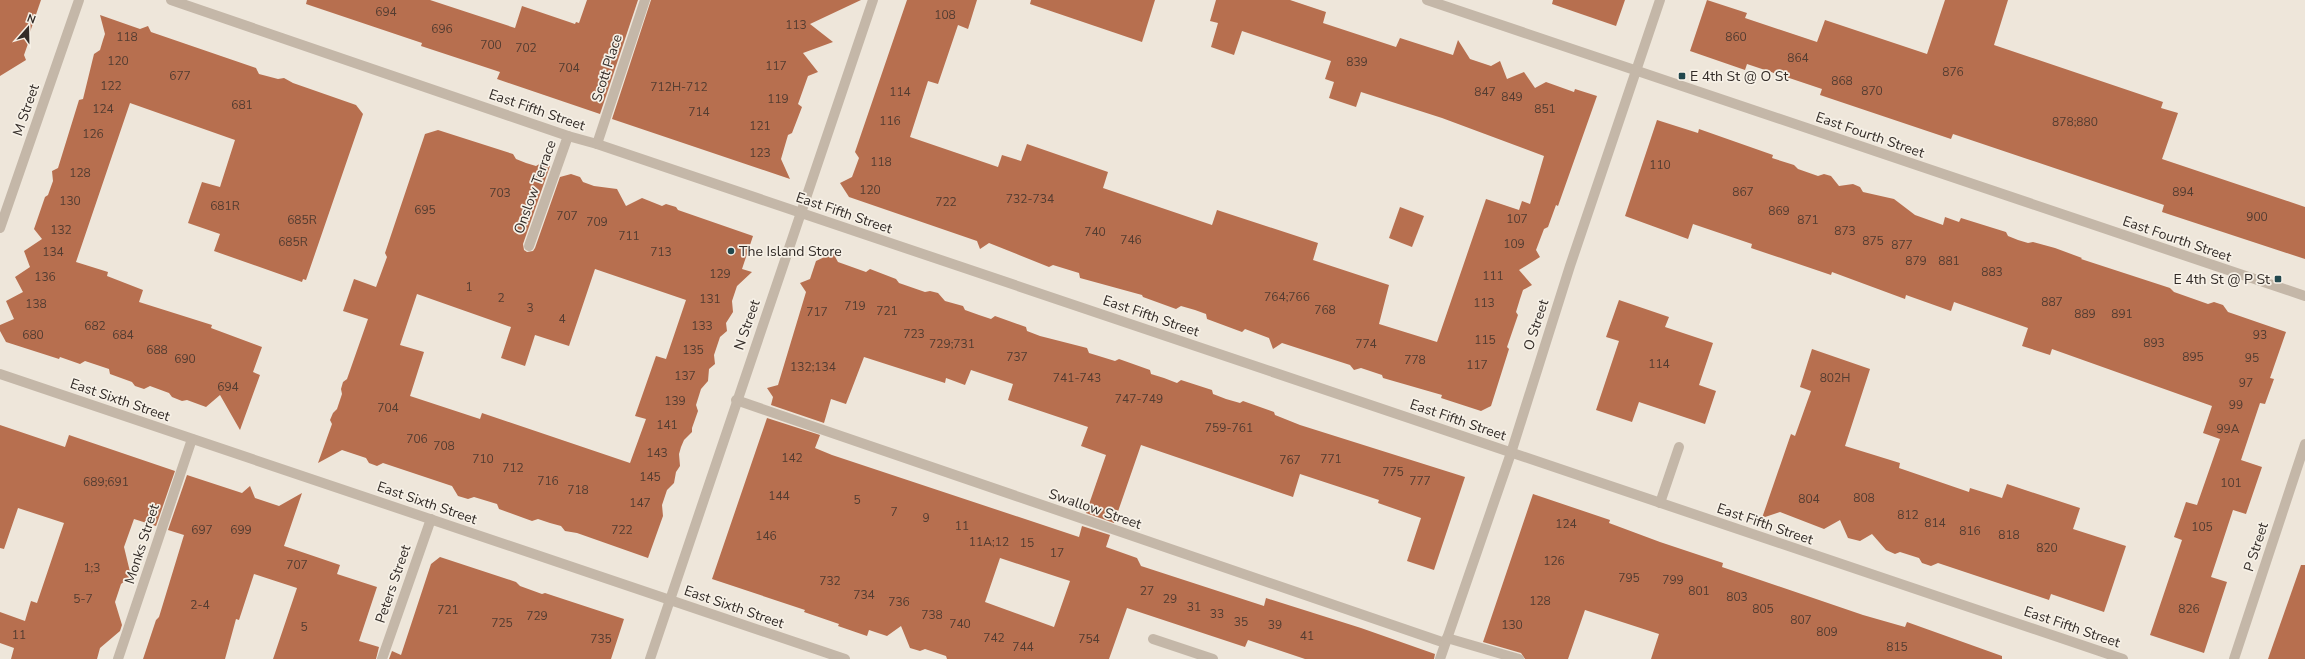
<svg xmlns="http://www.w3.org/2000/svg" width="2305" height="659" viewBox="0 0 2305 659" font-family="'Nunito Sans',sans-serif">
  <rect width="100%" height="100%" fill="#eee6da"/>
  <!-- building -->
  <g fill="#b76f4f" fill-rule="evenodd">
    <polygon points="0,0 41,0 29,35 30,38 24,55 26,60 0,76"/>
    <polygon points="307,0 430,0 515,28 522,6 575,24 576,22 579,23 587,0 638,0 600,114 497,79 500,72 421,46 422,43 306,4"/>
    <polygon points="651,0 861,0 810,24 833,42 803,53 818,72 808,76 798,104 802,107 792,133 788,135 781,159 790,179 612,119"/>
    <polygon points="907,0 977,0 968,29 958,25 938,84 928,81 910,137 998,167 1002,155 1021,161 1027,144 1108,172 1103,188 1212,225 1217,210 1318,243 1313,260 1389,285 1379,324 1437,342 1486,199 1519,210 1522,201 1530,204 1544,156 1442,118 1361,92 1356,107 1329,98 1334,82 1325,79 1331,61 1242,31 1234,55 1211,47 1218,23 1210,21 1216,0 1290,0 1326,12 1323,23 1396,47 1400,38 1453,55 1458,40 1470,59 1491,66 1500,61 1507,79 1524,72 1535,88 1546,82 1574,92 1575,89 1597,96 1558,206 1556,205 1548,227 1544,229 1536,250 1540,257 1519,270 1532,285 1523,290 1520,299 1516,312 1518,315 1507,347 1509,349 1491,406 1481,411 1441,398 1442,395 1383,378 1382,375 1361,368 1354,370 1350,365 1282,343 1273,349 1269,338 1245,329 1242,332 1207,319 1206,314 1195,310 1181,306 1176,309 1143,297 1142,295 1080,278 1079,273 1053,265 1049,267 989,243 980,249 977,241 849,197 840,183 852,177 859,158 855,152"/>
    <polygon points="1031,0 1155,0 1142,42 1030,4"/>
    <polygon points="1553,0 1625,0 1616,26 1552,4"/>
    <polygon points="1707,0 1747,13 1745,18 1817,42 1825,20 1927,54 1945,0 2008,0 1994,45 2163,102 2161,108 2178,113 2162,159 2305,207 2305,259 2162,212 2164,205 1953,134 1951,139 1820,95 1822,89 1747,64 1745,70 1690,51"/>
    <polygon points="100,15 140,29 148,26 151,32 256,68 259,74 278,79 284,78 293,83 356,105 363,114 306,280 303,279 302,282 214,251 220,234 188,223 202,182 220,187 235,140 130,103 76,262 108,272 107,276 143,290 139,302 212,325 211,328 262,347 253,372 260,375 240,430 220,395 206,407 187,400 182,401 172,397 169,393 150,386 144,389 135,386 132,382 110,374 109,369 85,361 80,364 60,357 59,359 6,342 0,331 0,325 14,319 6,301 23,292 15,277 30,267 24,251 42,239 34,229 45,197 48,195 53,181 52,171 58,168 79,100 83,99 94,54 100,50 103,40 105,34"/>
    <polygon points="1657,120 1698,133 1699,129 1773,155 1772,158 1794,165 1798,169 1818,176 1824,174 1831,176 1839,186 1853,184 1860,187 1863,192 1894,199 1915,215 1943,225 1945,217 1959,222 1961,218 2006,232 2008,236 2018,240 2028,243 2033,242 2055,248 2082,258 2081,259 2170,288 2174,292 2208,304 2214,302 2223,305 2228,312 2286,332 2270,378 2274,379 2265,404 2260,403 2241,460 2262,467 2246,514 2233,510 2211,577 2227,582 2204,653 2150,635 2182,540 2174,537 2186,502 2197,505 2220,439 2203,433 2212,406 2052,349 2050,355 2022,346 2028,328 1954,302 1951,311 1906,295 1905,299 1832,272 1831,275 1751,248 1752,244 1693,224 1688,239 1625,216"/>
    <path d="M438,130L513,154L516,159L526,163L536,166L541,163L550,166L523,244L524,250L527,252L533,251L535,248L560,177L571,174L580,177L583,182L594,186L617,189L626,206L642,198L662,206L666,204L676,207L678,210L753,236L742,269L752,272L737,286L732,301L733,312L726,323L727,331L720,337L714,355L715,364L709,369L708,381L701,389L696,405L698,411L692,428V432L684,440L681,447L679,454L680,466L676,472L674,483L667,490L662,505L663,516L648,558L577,533L565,531L561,526L550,523L538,519L532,521L499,509L497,504L474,497L468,499L458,496L452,486L383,463L377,466L369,463L366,458L342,450L318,463L332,424L330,420L333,413L337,409L342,394L341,389L343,382L347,379L368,319L343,311L354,279L376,287L387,257L385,253L425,134ZM595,269L686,300L666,359L656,356L635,416L646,419L630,463L482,413L480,419L410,396L424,352L400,345L417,294L511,327L501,358L525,366L535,335L569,346Z"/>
    <polygon points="1400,207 1424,216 1412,247 1389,238"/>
    <polygon points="833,253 838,262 866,272 870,269 896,279 899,283 925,292 930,291 938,293 945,301 963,306 965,310 979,315 991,319 995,316 1026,327 1027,331 1040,336 1087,348 1089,353 1115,361 1119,359 1150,370 1151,374 1164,378 1177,383 1181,380 1212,390 1213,394 1226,399 1240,403 1243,401 1274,412 1275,415 1300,425 1465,477 1434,570 1407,561 1421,518 1378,503 1379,500 1300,474 1293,497 1141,445 1114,523 1086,513 1106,455 1081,446 1088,427 1008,400 1013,384 971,370 965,385 946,378 945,383 864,357 846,404 831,399 824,423 771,405 773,397 767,388 778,385 806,292 800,283 810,279 816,261"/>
    <polygon points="1619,300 1669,317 1665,327 1713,343 1699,385 1716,391 1705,424 1639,402 1632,422 1596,410 1619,341 1606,337"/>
    <polygon points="1812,349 1870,369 1845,446 1900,463 1899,468 1969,492 1970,488 2002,498 2007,484 2080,508 2073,529 2126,546 2104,612 2051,594 2049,600 1938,563 1931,566 1922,563 1919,558 1900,552 1895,554 1886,550 1872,534 1860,541 1848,538 1840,520 1824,529 1780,512 1762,518 1791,434 1795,436 1811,391 1800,387"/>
    <path d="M767,418L820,435L815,448L832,455L1079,537L1082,526L1110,535L1106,547L1137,558L1141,566L1264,606L1266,598L1361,628L1435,654L1434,659H1305L1248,640L1245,647L1127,608L1109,659H947L946,656L925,649L920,651L910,648L901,626L887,636L869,630L867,636L838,626L839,624L804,612L805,610L712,579ZM1000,558L1070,581L1054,627L985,602Z"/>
    <polygon points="0,425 65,447 69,435 175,471 156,526 134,519 124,547 131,576 121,584 115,602 122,625 120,631 100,648 97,659 11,659 14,648 0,643 0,612 25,621 31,601 37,603 64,523 18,508 4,549 0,548"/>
    <polygon points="187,475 242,493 250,486 255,498 279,506 302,493 284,546 340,565 337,574 377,587 359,641 379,647 376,659 273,659 297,588 254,574 239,620 236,619 225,659 143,659 156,620 159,617 184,535 168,530"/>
    <polygon points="1533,494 1610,520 1609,523 1660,542 1723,563 1722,567 1863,615 1905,627 1907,622 2002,656 2002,659 1651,659 1659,634 1585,610 1568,659 1525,659 1521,653 1483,642"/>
    <polygon points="440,557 516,582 520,586 542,594 545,593 554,596 624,619 611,659 389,659 392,651 401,655 431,564"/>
    <polygon points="2301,565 2305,565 2305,659 2268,659"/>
  </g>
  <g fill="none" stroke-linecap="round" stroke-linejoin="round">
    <!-- lane -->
    <g stroke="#c4b7a8" stroke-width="10">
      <polyline points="1660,503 1679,447"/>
      <polyline points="1153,639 1213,659"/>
    </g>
    <!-- street -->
    <g stroke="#c4b7a8" stroke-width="10">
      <polyline points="171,0 568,136 597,144 2123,659"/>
      <polyline points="1427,0 2305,296"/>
      <polyline points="597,144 645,0"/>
      <polyline points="0,228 79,0"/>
      <polyline points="529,246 568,136"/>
      <polyline points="0,374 845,659"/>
      <polyline points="736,400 1445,643"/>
      <polyline points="1447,638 1519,659"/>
      <polyline points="118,659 192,439"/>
      <polyline points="382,659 431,519"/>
      <polyline points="650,659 873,0"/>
      <polyline points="1440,659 1511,453 1570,266 1660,0"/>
      <polyline points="2234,659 2305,444"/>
    </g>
  </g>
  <!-- markers -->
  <g fill="#22484e" stroke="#f6f0e6" stroke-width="1.5">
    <rect x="1678" y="72" width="8" height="8" rx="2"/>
    <circle cx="731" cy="251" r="4"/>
    <rect x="2274" y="275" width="8" height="8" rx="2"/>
  </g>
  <g text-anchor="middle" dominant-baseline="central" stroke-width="3.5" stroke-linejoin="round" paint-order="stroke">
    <!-- number labels -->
    <g font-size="12" fill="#533c31">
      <text x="386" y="12">694</text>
      <text x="945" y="15">108</text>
      <text x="796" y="25">113</text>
      <text x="442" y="29">696</text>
      <text x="127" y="37">118</text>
      <text x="1736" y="37">860</text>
      <text x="491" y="45">700</text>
      <text x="526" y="48">702</text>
      <text x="1798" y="58">864</text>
      <text x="118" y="61">120</text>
      <text x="1357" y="62">839</text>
      <text x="776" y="66">117</text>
      <text x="569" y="68">704</text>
      <text x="1953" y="72">876</text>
      <text x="180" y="76">677</text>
      <text x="1842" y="81">868</text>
      <text x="111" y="86">122</text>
      <text x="679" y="87">712H-712</text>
      <text x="1872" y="91">870</text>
      <text x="900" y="92">114</text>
      <text x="1485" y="92">847</text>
      <text x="1512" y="97">849</text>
      <text x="778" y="99">119</text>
      <text x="242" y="105">681</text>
      <text x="103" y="109">124</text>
      <text x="1545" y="109">851</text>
      <text x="699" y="112">714</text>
      <text x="890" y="121">116</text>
      <text x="2075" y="122">878;880</text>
      <text x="760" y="126">121</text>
      <text x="93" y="134">126</text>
      <text x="760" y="153">123</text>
      <text x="881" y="162">118</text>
      <text x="1660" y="165">110</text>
      <text x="80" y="173">128</text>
      <text x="870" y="190">120</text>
      <text x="1743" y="192">867</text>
      <text x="2183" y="192">894</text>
      <text x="500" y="193">703</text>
      <text x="1030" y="199">732-734</text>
      <text x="70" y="201">130</text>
      <text x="946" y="202">722</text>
      <text x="225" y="206">681R</text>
      <text x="425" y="210">695</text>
      <text x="1779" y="211">869</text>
      <text x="567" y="216">707</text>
      <text x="2257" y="217">900</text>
      <text x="1517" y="219">107</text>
      <text x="302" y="220">685R</text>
      <text x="1808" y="220">871</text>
      <text x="597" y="222">709</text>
      <text x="61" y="230">132</text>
      <text x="1845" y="231">873</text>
      <text x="1095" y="232">740</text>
      <text x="629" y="236">711</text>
      <text x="1131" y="240">746</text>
      <text x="1873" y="241">875</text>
      <text x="293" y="242">685R</text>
      <text x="1514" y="244">109</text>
      <text x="1902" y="245">877</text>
      <text x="53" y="252">134</text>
      <text x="661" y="252">713</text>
      <text x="1916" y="261">879</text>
      <text x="1949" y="261">881</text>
      <text x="1992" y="272">883</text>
      <text x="720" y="274">129</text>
      <text x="1493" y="276">111</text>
      <text x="45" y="277">136</text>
      <text x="469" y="287">1</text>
      <text x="1287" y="297">764;766</text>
      <text x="501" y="298">2</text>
      <text x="710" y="299">131</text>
      <text x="2052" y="302">887</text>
      <text x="1484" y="303">113</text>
      <text x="36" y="304">138</text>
      <text x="855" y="306">719</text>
      <text x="530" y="308">3</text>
      <text x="1325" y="310">768</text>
      <text x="887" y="311">721</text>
      <text x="817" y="312">717</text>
      <text x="2085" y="314">889</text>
      <text x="2122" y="314">891</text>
      <text x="562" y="319">4</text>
      <text x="95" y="326">682</text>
      <text x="702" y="326">133</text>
      <text x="914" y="334">723</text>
      <text x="33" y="335">680</text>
      <text x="123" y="335">684</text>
      <text x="2260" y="335">93</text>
      <text x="1485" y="340">115</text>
      <text x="2154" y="343">893</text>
      <text x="952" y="344">729;731</text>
      <text x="1366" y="344">774</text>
      <text x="157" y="350">688</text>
      <text x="693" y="350">135</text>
      <text x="1017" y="357">737</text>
      <text x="2193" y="357">895</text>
      <text x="2252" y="358">95</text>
      <text x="185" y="359">690</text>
      <text x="1415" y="360">778</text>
      <text x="1659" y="364">114</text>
      <text x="1477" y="365">117</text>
      <text x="813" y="367">132;134</text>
      <text x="685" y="376">137</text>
      <text x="1077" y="378">741-743</text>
      <text x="1835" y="378">802H</text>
      <text x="2246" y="383">97</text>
      <text x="228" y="387">694</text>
      <text x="1139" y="399">747-749</text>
      <text x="675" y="401">139</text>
      <text x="2236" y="405">99</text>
      <text x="388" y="408">704</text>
      <text x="667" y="425">141</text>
      <text x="1229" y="428">759-761</text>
      <text x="2228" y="429">99A</text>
      <text x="417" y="439">706</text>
      <text x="444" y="446">708</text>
      <text x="657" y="453">143</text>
      <text x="792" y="458">142</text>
      <text x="483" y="459">710</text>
      <text x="1331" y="459">771</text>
      <text x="1290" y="460">767</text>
      <text x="513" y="468">712</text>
      <text x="1393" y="472">775</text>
      <text x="650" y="477">145</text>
      <text x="548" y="481">716</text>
      <text x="1420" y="481">777</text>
      <text x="106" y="482">689;691</text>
      <text x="2231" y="483">101</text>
      <text x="578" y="490">718</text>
      <text x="779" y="496">144</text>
      <text x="1864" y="498">808</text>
      <text x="1809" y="499">804</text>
      <text x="857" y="500">5</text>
      <text x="640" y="503">147</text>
      <text x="894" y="512">7</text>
      <text x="1908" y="515">812</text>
      <text x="926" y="518">9</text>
      <text x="1935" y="523">814</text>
      <text x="1566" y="524">124</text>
      <text x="962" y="526">11</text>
      <text x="2202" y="527">105</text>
      <text x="202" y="530">697</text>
      <text x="241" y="530">699</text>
      <text x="622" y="530">722</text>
      <text x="1970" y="531">816</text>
      <text x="2009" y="535">818</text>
      <text x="766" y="536">146</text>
      <text x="989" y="542">11A;12</text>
      <text x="1027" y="543">15</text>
      <text x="2047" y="548">820</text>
      <text x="1057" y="553">17</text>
      <text x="1554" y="561">126</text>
      <text x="297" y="565">707</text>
      <text x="92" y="568">1;3</text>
      <text x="1629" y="578">795</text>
      <text x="1673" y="580">799</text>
      <text x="830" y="581">732</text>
      <text x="1147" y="591">27</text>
      <text x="1699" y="591">801</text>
      <text x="864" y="595">734</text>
      <text x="1737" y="597">803</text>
      <text x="83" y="599">5-7</text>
      <text x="1170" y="599">29</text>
      <text x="1540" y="601">128</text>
      <text x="899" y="602">736</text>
      <text x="200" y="605">2-4</text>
      <text x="1194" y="607">31</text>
      <text x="1763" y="609">805</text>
      <text x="2189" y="609">826</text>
      <text x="448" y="610">721</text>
      <text x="1217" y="614">33</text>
      <text x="932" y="615">738</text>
      <text x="537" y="616">729</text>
      <text x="1801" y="620">807</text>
      <text x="1241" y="622">35</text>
      <text x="502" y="623">725</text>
      <text x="960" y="624">740</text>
      <text x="1275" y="625">39</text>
      <text x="1512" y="625">130</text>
      <text x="304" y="627">5</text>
      <text x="1827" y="632">809</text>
      <text x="19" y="635">11</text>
      <text x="1307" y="636">41</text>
      <text x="994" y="638">742</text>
      <text x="601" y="639">735</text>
      <text x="1089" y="639">754</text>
      <text x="1023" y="647">744</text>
      <text x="1897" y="647">815</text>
    </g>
    <!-- street labels -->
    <g font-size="14" fill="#322b27" stroke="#f6f0e6">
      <text transform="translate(607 68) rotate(-72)">Scott Place</text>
      <text transform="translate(26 110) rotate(-71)">M Street</text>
      <text transform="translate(537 110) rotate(19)">East Fifth Street</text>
      <text transform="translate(1870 135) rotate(19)">East Fourth Street</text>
      <text transform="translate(535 187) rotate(-70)">Onslow Terrace</text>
      <text transform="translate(844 213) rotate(19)">East Fifth Street</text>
      <text transform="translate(2177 239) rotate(19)">East Fourth Street</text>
      <text transform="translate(1151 316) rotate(19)">East Fifth Street</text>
      <text transform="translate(747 325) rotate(-71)">N Street</text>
      <text transform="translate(1536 325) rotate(-72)">O Street</text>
      <text transform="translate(120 400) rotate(19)">East Sixth Street</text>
      <text transform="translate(1458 420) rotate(19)">East Fifth Street</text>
      <text transform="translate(427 503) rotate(19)">East Sixth Street</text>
      <text transform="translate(1095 509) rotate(19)">Swallow Street</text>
      <text transform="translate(1765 524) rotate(19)">East Fifth Street</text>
      <text transform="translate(142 544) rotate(-72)">Monks Street</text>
      <text transform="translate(2256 547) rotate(-72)">P Street</text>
      <text transform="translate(393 584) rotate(-71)">Peters Street</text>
      <text transform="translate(734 607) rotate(19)">East Sixth Street</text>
      <text transform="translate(2072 627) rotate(19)">East Fifth Street</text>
    </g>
    <!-- poi labels -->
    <g font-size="14" fill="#322b27" stroke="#f6f0e6" text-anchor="start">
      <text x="1690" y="76">E 4th St @ O St</text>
      <text x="739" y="251">The Island Store</text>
      <text x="2270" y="279" text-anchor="end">E 4th St @ P St</text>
    </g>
  </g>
  <!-- north arrow -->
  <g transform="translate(28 28) rotate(20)" stroke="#f6f0e6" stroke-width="3" paint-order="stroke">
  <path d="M0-3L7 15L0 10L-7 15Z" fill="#322b27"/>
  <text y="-6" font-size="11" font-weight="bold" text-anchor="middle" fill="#322b27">N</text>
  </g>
</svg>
